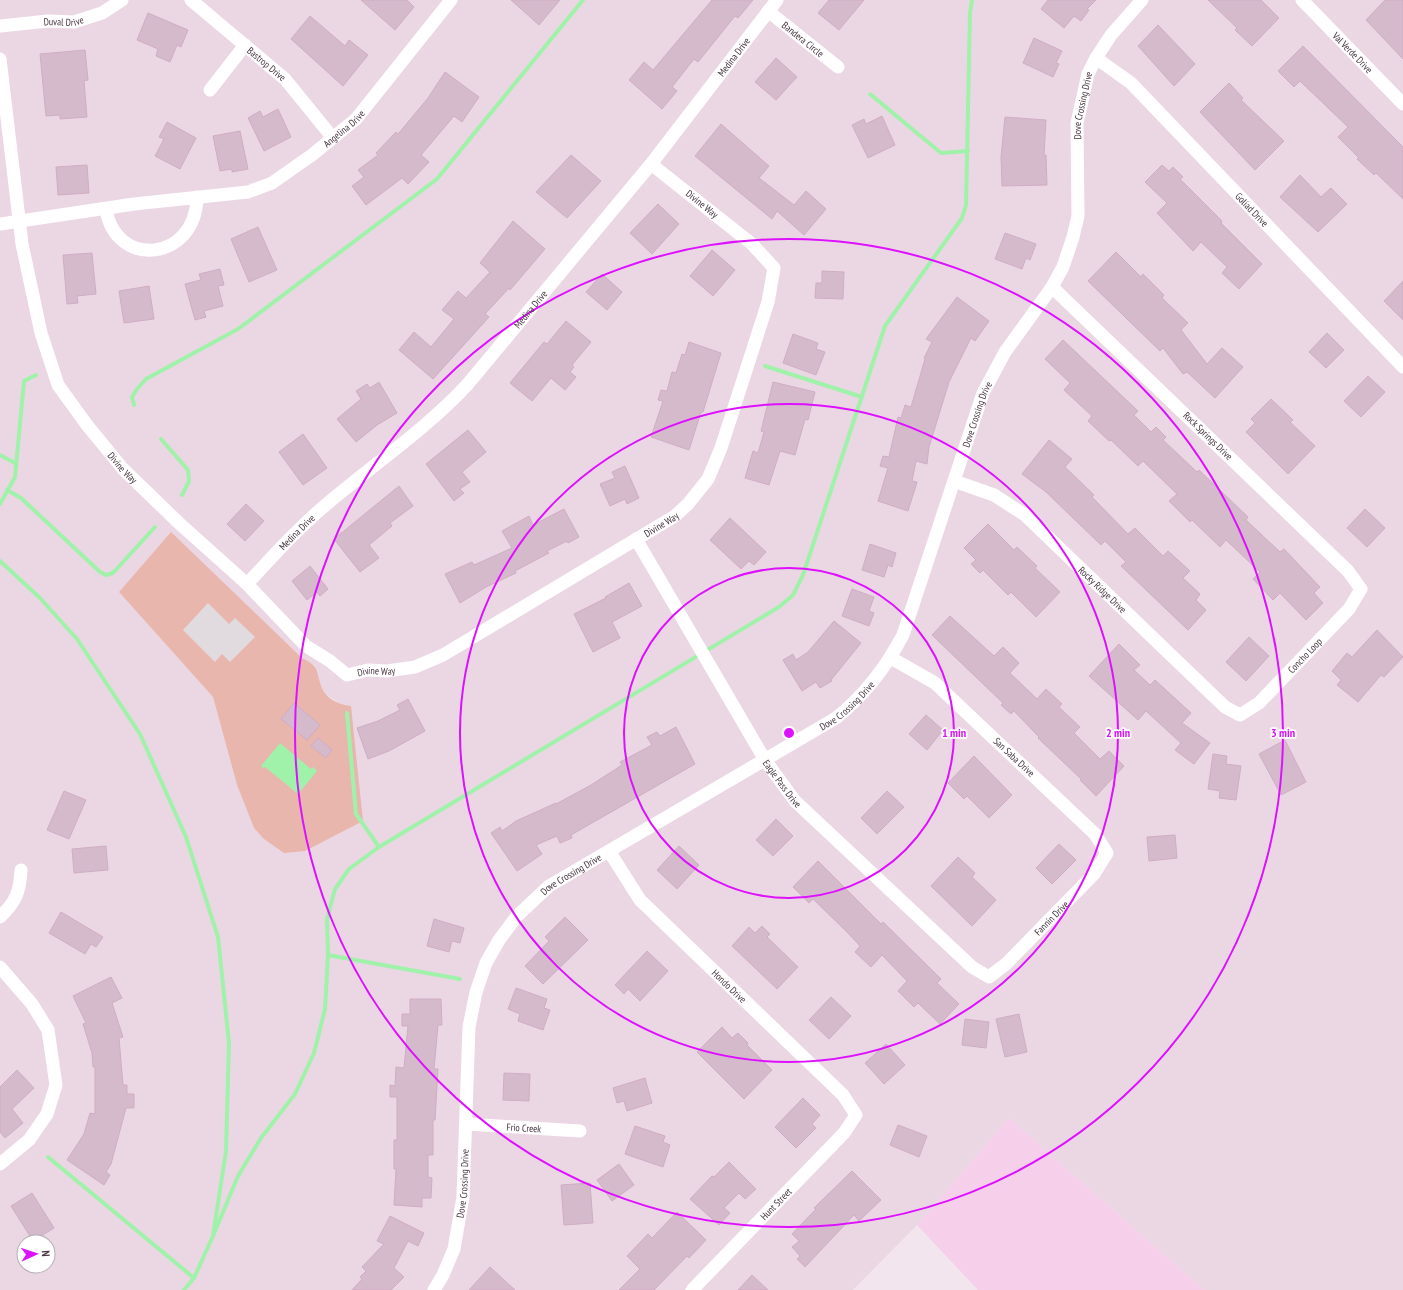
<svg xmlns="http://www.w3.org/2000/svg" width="1403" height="1290" viewBox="0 0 1403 1290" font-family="'PT Sans Narrow',sans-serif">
  <rect width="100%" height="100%" fill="#f3e5ed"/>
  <!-- residential -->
  <path fill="#ebd7e3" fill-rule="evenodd" d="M0,0H1403V1290H1204L1009,1118L917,1225L853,1290H0ZM171,533L302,658L314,665L317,669L320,684L325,694L339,703L351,706L254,828L237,785L213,697L119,592ZM24,1242H48V1266H24Z"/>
  <!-- commercial -->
  <polygon fill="#f6cfeb" points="1009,1118 1204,1290 978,1290 917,1225"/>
  <!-- green -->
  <path fill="#e8b6ad" d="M171,532L302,658C306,660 312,663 315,667C318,671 318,677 320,682C323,697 336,704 351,706L363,821L305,851L284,853L264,839L254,828L237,785L213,697L119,592Z"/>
  <!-- parking -->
  <polygon fill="#e1dbdf" points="208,603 229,624 235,618 255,637 230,662 222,654 215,662 183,630"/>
  <!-- water -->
  <polygon fill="#a0f1aa" points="280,743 311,769 313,767 317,771 298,794 265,767 263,768 261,766"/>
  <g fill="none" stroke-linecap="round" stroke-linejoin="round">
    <!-- stream -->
    <g stroke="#a0f1aa" stroke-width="4">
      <polyline points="870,94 941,153 968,151"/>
      <polyline points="765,366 862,397"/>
      <polyline points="134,405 132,397 137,389 146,379 238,329 437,179 583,0"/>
      <polyline points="161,439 188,470 189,481 182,495"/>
      <polyline points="0,455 15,463"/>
      <polyline points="7,490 21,498 100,572 106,575 113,573 155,527"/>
      <polyline points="0,504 15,477 24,381 36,375"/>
      <polyline points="0,561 40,598 77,639 140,734 186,837 218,937 229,1043 226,1151 213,1236 194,1278 184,1290"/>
      <polyline points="347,713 356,814 379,847"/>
      <polyline points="328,955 460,979"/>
      <polyline points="48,1157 194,1278"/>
      <polyline points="213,1236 238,1176 261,1138 295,1094 314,1053 325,1009 328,955 327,919 335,889 349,869 379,847 779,607 793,595 803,575 885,326 962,218 966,205 970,13 972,0"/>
    </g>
  </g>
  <!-- building -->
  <g fill="#d5bacc" stroke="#d0adc5">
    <polygon points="361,0 407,0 414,7 395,30"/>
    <polygon points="511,0 560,0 539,25"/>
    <polygon points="712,0 753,0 738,18 735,16 698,62 694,59 672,87 677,91 662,109 629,80 644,62 653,70"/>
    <polygon points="829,0 864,0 839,30 818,13"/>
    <polygon points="1048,0 1096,0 1087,9 1089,10 1081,21 1074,16 1064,28 1041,9"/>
    <polygon points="1208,0 1261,0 1279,18 1252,46 1235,30 1237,28"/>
    <polygon points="1385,0 1403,0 1403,59 1366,20"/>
    <polygon points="148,13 188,30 181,47 177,45 170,62 156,56 158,49 137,40"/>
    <polygon points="310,16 345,46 349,40 368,55 343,86 291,39"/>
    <polygon points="1158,25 1195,64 1174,86 1138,46"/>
    <polygon points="1034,38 1062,51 1056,63 1059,64 1053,77 1023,63"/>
    <polygon points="1303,46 1403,147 1403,199 1376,173 1374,175 1357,159 1359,158 1338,137 1348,127 1300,81 1294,87 1278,71"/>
    <polygon points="85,50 88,80 84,81 87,117 60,119 60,115 46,116 40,54"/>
    <polygon points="776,58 797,77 776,100 755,82"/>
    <polygon points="445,72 479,97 462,122 454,116 421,155 429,162 408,184 402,178 366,205 352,186 364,177 358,170 378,155 376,153 396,132 398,134 428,98"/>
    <polygon points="1229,83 1243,98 1241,100 1284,141 1255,170 1200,112"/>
    <polygon points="278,109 291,137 264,151 248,118 260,111 263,117"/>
    <polygon points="882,116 895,145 868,158 852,125 864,119 866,124"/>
    <polygon points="1005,117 1046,120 1044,155 1046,155 1047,185 1002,186 1001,157"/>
    <polygon points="167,122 196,138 180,169 155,156 164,139 159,137"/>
    <polygon points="721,124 769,166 759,178 794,205 806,191 826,209 804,235 777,211 772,219 695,156"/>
    <polygon points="240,131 248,169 232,172 232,169 220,171 213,136"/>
    <polygon points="571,155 601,181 567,218 536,192"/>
    <polygon points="87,165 89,193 58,195 56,167"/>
    <polygon points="1162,165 1169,171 1173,167 1183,177 1180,179 1222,221 1221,223 1262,264 1239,289 1222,273 1227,267 1201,242 1193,251 1157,213 1167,203 1145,182"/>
    <polygon points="1300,175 1321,197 1331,188 1347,204 1318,232 1280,197"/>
    <polygon points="658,204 679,224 652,254 630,233"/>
    <polygon points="513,221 545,249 510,290 509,288 485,314 489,317 433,379 399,350 414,332 431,347 454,319 442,310 458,291 466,298 490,272 480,263"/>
    <polygon points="258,227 277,270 249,282 231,239"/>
    <polygon points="1005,233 1036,244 1030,260 1026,258 1022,269 995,259"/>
    <polygon points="712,250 735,270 713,296 690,276"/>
    <polygon points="1116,252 1141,277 1143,274 1164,295 1162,298 1188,323 1181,330 1207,364 1222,348 1243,367 1215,398 1187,372 1183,374 1163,348 1160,351 1088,281"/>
    <polygon points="92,253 96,294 77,296 78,303 67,304 63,255"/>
    <polygon points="220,269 224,285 218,286 223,306 204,311 206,317 195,320 185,284 201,280 199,274"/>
    <polygon points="822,271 844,272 843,299 815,298 816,283 822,283"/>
    <polygon points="602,274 622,292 607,310 586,292"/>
    <polygon points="1403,281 1403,320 1384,301"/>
    <polygon points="149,286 154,319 124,323 119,291"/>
    <polygon points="957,297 989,321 975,341 971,338 949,382 929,447 927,464 916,461 912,481 917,482 908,511 878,501 888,468 880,466 883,456 889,457 898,417 901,418 905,405 911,407 925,359 924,358 932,342 926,339"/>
    <polygon points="566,321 591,342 572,365 574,367 570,372 576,377 565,390 551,378 532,401 510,383 544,342 547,344"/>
    <polygon points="1327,333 1344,350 1326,368 1309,352"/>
    <polygon points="793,334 818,343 816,349 825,352 816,375 783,363"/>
    <polygon points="1063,340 1138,411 1134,415 1151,432 1156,427 1166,437 1163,440 1197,472 1199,470 1248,517 1246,520 1280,552 1284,549 1320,587 1314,593 1323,603 1306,620 1280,593 1273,600 1253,579 1260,572 1226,540 1220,547 1192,520 1190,522 1169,501 1177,494 1143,461 1138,466 1111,440 1109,441 1088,421 1092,416 1064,390 1070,383 1045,359"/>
    <polygon points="689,342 721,353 703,412 701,412 689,450 651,437 663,401 658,400 661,390 667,391 672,372 676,373 682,354 685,355"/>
    <polygon points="1368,376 1385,392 1361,417 1344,401"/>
    <polygon points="379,382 397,413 377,425 356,442 337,419 361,399 356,391 367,384 370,388"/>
    <polygon points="773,382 815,392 808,420 805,419 795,455 780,451 769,485 745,478 753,451 758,453 764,432 761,431"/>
    <polygon points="1271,399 1293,420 1290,422 1315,446 1288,474 1246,432 1255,423 1251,419"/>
    <polygon points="468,430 486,452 462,472 470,482 460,489 464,493 454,501 426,464"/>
    <polygon points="303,434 327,468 303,485 279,452"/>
    <polygon points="1049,440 1072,459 1065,467 1094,495 1092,497 1128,534 1135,528 1163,556 1168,551 1190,571 1183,578 1200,594 1196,600 1206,610 1188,630 1121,566 1126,562 1105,541 1101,545 1046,492 1022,474"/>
    <polygon points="625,466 639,498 627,504 625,499 610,506 600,484 615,478 612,472"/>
    <polygon points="399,486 413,506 390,523 392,526 369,545 379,558 360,572 334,539"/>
    <polygon points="246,504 264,521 245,541 227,524"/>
    <polygon points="564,509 579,537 568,543 567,541 547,551 549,553 515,571 516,573 486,587 460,603 445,574 472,562 474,565 512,548 502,531 529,516 533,525"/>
    <polygon points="1365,509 1385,528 1367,547 1347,528"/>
    <polygon points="730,518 766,552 754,565 749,561 741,569 710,540"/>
    <polygon points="988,524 1014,550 1017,547 1037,566 1035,568 1060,592 1036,617 1011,592 1008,595 983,570 980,573 971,564 976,560 964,548"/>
    <polygon points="870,544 896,553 892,567 888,565 884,577 862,570"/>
    <polygon points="310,566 328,589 320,596 317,592 307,600 292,581"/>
    <polygon points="629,583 642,606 612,622 620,638 593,652 574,614 606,598 605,597"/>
    <polygon points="852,589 874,597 869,611 874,613 869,626 842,616"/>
    <polygon points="950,616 994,656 1003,647 1019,663 1010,673 1037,699 1046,689 1062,704 1059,707 1080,727 1074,733 1100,759 1109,751 1124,766 1096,796 1080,780 1081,779 1038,738 1039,737 1014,711 1011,714 1001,705 1003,703 932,635"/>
    <polygon points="834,621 861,643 831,680 832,681 820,688 816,682 802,691 783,660 793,654 796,660 808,652"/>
    <polygon points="1377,630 1403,657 1384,677 1381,675 1358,702 1337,685 1341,680 1332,671 1347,653 1352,657"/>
    <polygon points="1249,637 1269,656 1246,681 1226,662"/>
    <polygon points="1119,644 1140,665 1134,670 1150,685 1155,680 1191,713 1182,723 1210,743 1194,764 1175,750 1181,743 1146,711 1138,720 1089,676"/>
    <polygon points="408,699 425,731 389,751 368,759 357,728 378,721 400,710 397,705"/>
    <polygon points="294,703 320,725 307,740 281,719"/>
    <polygon points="926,715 943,730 927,750 909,734"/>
    <polygon points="676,727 695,764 571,835 572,838 560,843 557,836 536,845 542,854 517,871 491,833 500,827 502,831 516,821 556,803 556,804 591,785 622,765 620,762 652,745 647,737 657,732 660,736"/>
    <polygon points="318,738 332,750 326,758 311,746"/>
    <polygon points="1285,740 1306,782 1281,795 1259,754"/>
    <polygon points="1213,754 1227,756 1226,764 1241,766 1236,800 1219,798 1220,791 1208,789"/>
    <polygon points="974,756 1012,795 989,818 967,796 964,799 948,783"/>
    <polygon points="64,791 86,800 69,839 47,830"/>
    <polygon points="887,791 904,807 877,834 861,818"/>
    <polygon points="776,819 793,836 773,856 756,840"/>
    <polygon points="1175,835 1177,858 1149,861 1147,837"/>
    <polygon points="1059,844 1076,860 1052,884 1036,868"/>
    <polygon points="106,846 108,870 74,873 72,849"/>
    <polygon points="679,846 699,865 677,889 657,870"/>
    <polygon points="958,857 975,873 972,877 996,900 972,926 931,886"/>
    <polygon points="818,861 881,924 883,922 941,979 937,983 959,1004 940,1024 918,1003 914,1007 898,991 907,981 882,955 871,967 855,952 860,946 847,932 813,899 809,903 793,887"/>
    <polygon points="61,912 103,937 96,947 91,944 85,954 49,933"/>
    <polygon points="565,917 588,940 543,984 525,966 549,941 545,937"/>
    <polygon points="434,919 464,928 460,943 452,941 449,952 427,946"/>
    <polygon points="762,926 770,934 767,937 798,967 777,989 732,946 749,927 755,933"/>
    <polygon points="647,951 668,971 640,1001 628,989 624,994 615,985"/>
    <polygon points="111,977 122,998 112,1003 123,1037 119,1038 123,1085 127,1085 127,1094 134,1094 134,1108 126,1108 111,1164 106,1172 110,1175 104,1185 67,1160 84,1134 90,1113 95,1114 95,1067 93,1067 92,1053 83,1024 86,1023 73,996"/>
    <polygon points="516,988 547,999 544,1008 550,1010 543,1030 518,1021 520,1014 508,1009"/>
    <polygon points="831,997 851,1016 829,1039 809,1020"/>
    <polygon points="410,999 441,999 442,1025 438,1025 434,1069 438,1069 435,1120 433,1120 433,1155 428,1155 428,1177 432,1178 431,1198 422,1198 422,1207 394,1205 396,1169 394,1169 394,1140 397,1140 397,1097 390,1097 390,1085 395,1086 396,1067 404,1068 408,1026 402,1026 402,1014 410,1014"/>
    <polygon points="1019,1014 1027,1052 1005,1057 996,1019"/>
    <polygon points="965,1019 989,1022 986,1048 962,1045"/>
    <polygon points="722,1027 732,1038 738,1033 748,1043 747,1045 772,1070 744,1099 697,1052"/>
    <polygon points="886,1044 905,1065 884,1084 865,1063"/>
    <polygon points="17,1070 34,1088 12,1109 23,1123 5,1138 0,1132 0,1087"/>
    <polygon points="504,1073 530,1074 529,1101 503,1100"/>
    <polygon points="645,1078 652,1103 627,1111 624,1101 617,1103 613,1088"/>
    <polygon points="803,1098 820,1115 812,1124 816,1128 796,1148 775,1127"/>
    <polygon points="898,1125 927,1136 919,1157 890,1145"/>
    <polygon points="635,1126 665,1136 663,1142 670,1145 663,1167 625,1154"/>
    <polygon points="729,1162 756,1189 745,1199 739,1193 724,1208 730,1213 719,1225 690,1199 712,1176 714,1177"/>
    <polygon points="619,1164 634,1185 612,1201 597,1180"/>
    <polygon points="852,1171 881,1200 859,1221 854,1215 805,1267 797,1259 800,1256 792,1247 799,1241 792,1234 816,1209 814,1208"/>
    <polygon points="590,1183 593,1223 564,1225 561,1185"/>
    <polygon points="32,1193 54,1228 33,1241 11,1206"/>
    <polygon points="677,1212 706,1240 689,1258 687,1256 654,1290 619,1290 640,1269 627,1256 648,1234 652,1238"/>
    <polygon points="390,1216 424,1233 418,1246 408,1241 394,1268 404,1277 391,1290 352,1290 362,1279 360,1277 366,1271 362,1267 384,1244 377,1241"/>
    <polygon points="490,1267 515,1290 469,1290"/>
    <polygon points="752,1275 768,1290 738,1290"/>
  </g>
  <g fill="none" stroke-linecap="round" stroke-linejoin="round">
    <!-- street -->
    <g stroke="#fff" stroke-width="13">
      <path id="s1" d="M191,0L285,79L333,138"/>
      <path id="s2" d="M1302,0L1403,104"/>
      <path id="s3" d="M768,11L838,67"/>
      <path id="s4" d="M0,26L48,21L74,22L102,13L122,0"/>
      <path id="s5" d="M1096,58L1131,83L1403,367"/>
      <path id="s6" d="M0,59L22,244L41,333L58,385L87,425L123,469L180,524L247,584L306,646L330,661L347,675L368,670L387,671L415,667L443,655L675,516L688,504L708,479L721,448L768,302L774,268L752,244L651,164"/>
      <polyline points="210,90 245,45"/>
      <path d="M106,209C115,269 196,262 197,197"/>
      <path id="s7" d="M0,224L134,204L248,192L272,183L312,155L356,119L451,0"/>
      <path id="s8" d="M954,481L994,495L1025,515L1225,707L1240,715L1259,703L1349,609L1361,589L1348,571L1052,287"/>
      <path id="s9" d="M636,539L765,760L795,801L972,967L989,977L1006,964L1094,874L1107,853L1095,834L935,683L891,658"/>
      <path id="s10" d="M247,584C273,556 299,527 328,503C374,464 425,430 467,385L651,164L777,0"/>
      <path id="s11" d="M609,851L640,900L843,1095L856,1115L844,1133L692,1290"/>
      <path d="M0,917C16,902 20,891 21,870"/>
      <polyline points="0,967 32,1004 48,1030 56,1085 47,1114 29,1140 0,1164"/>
      <path id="s12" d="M467,1124L580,1131"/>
      <path id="s13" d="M434,1290L443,1275L454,1249L463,1197L469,1027L476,992L486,963L499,940L517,916L549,886L836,718C865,695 886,667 903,635L983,393L1005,352L1052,287L1063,267L1073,237L1078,216L1077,123L1088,74L1096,58L1111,35L1142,0"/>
    </g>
  </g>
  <!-- distance rings -->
  <g fill="none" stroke="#dd11fe" stroke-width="2">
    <circle cx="789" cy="733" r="165"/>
    <circle cx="789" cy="733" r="329"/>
    <circle cx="789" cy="733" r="494"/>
  </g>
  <g text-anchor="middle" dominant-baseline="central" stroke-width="3.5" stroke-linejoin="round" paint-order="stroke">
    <!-- street labels -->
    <g font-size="10" fill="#463540" stroke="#fff">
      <text stroke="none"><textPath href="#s4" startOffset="64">Duval Drive</textPath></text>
      <text stroke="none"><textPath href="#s3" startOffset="45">Bandera Circle</textPath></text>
      <text stroke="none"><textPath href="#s2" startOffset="73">Val Verde Drive</textPath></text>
      <text stroke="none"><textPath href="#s10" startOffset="720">Medina Drive</textPath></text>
      <text stroke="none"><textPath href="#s1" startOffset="99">Bastrop Drive</textPath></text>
      <text stroke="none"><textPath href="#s13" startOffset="1444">Dove Crossing Drive</textPath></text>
      <text stroke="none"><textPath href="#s7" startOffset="366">Angelina Drive</textPath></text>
      <text transform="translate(702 204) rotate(39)">Divine Way</text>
      <text stroke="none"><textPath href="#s5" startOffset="218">Goliad Drive</textPath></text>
      <text stroke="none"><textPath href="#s10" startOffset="396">Medina Drive</textPath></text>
      <text stroke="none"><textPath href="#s13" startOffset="1108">Dove Crossing Drive</textPath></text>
      <text transform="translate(1208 436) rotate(44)">Rock Springs Drive</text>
      <text stroke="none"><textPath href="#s6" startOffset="437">Divine Way</textPath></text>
      <text stroke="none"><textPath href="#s6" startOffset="1097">Divine Way</textPath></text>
      <text stroke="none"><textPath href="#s10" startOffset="72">Medina Drive</textPath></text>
      <text stroke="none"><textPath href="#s8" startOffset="187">Rocky Ridge Drive</textPath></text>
      <text stroke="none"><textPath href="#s8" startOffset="462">Concho Loop</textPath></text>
      <text stroke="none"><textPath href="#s6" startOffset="773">Divine Way</textPath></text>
      <text stroke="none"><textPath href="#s13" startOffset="784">Dove Crossing Drive</textPath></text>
      <text transform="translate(1014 757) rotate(43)">San Saba Drive</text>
      <text stroke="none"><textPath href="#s9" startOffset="285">Eagle Pass Drive</textPath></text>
      <text stroke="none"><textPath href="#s13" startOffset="460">Dove Crossing Drive</textPath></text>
      <text stroke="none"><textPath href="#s9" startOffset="655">Fannin Drive</textPath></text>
      <text stroke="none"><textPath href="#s11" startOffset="182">Hondo Drive</textPath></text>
      <text stroke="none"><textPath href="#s12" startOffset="57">Frio Creek</textPath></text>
      <text stroke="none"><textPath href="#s13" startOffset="112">Dove Crossing Drive</textPath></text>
      <text transform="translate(776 1204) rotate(-46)">Hunt Street</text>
    </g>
  </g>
  <circle cx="789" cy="733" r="6" fill="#dd11fe" stroke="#fff" stroke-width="2"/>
  <g font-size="12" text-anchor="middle" font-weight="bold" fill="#dd11fe" stroke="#fff" stroke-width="3.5" stroke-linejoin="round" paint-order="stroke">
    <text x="954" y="737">1 min</text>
    <text x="1118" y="737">2 min</text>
    <text x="1283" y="737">3 min</text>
  </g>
  <!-- north arrow -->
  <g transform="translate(36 1254) rotate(87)"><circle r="19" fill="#ffffff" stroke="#b5aeb3"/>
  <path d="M0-3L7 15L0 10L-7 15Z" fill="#dd11fe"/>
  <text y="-6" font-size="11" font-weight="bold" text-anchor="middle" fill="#463540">N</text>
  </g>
</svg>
